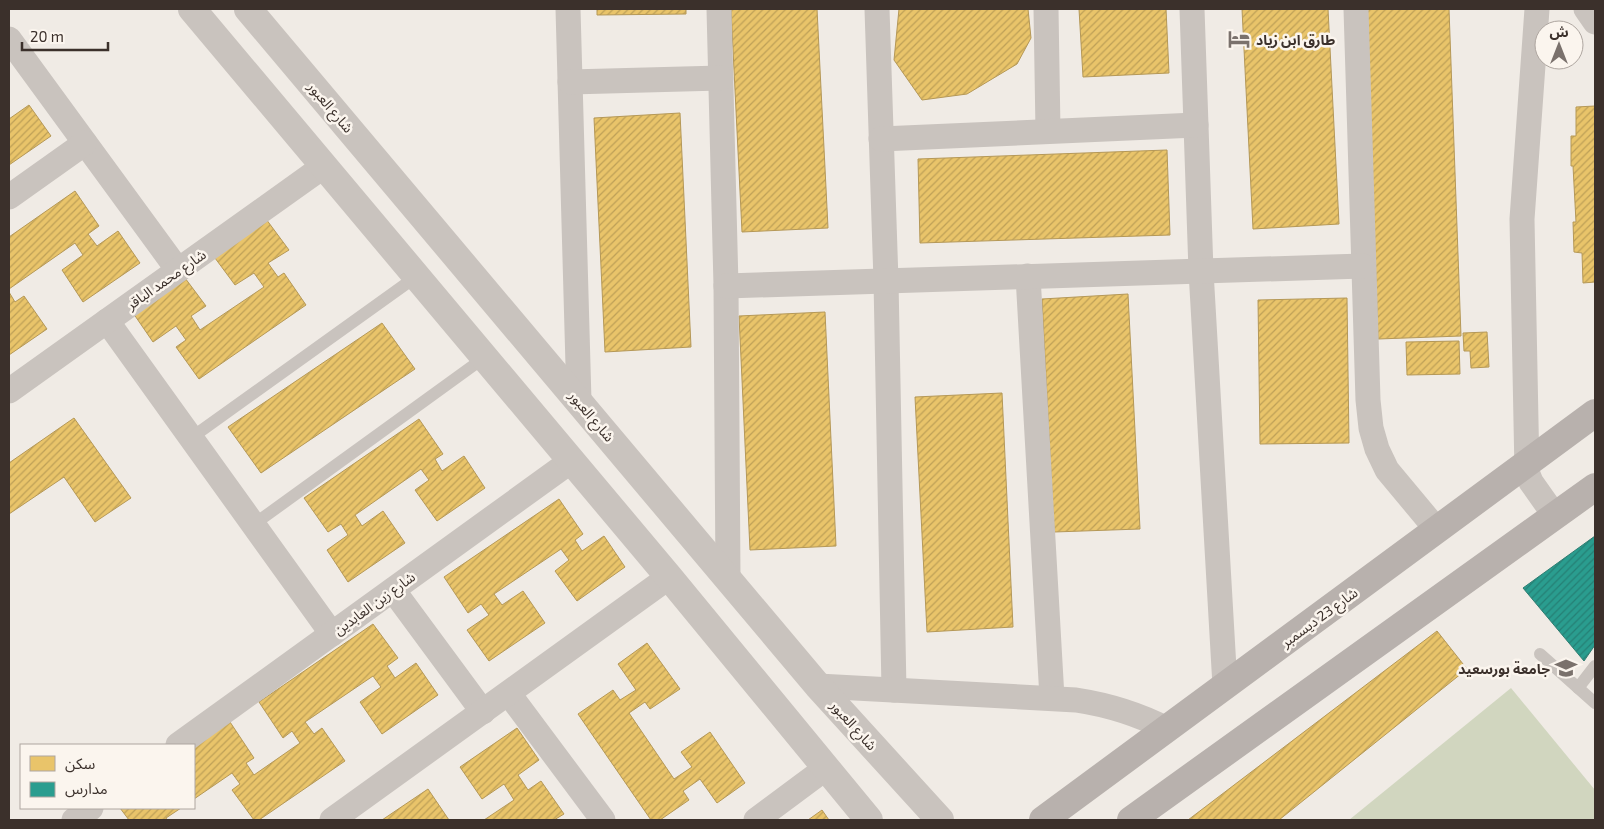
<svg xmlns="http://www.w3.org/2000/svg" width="1604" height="829" viewBox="0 0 1604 829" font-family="'Exo 2','Noto Sans Arabic',sans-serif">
  <defs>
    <pattern id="homes-hatch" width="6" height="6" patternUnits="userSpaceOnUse" patternTransform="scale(1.25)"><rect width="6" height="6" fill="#e9c46a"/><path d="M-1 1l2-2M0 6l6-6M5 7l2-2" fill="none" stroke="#bea057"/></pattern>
    <pattern id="schools-hatch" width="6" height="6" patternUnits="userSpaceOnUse" patternTransform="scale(1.25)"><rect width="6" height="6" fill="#2a9d8f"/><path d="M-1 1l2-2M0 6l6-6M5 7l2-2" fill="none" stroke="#258075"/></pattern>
  </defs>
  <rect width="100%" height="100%" fill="#f0ebe5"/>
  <!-- pitch -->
  <polygon fill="#d1d6bf" points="1511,688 1595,790 1595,820 1349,820"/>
  <!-- homes -->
  <g fill="url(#homes-hatch)" stroke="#b59857">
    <polygon points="597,9 686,9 686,14 597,15"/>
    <polygon points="731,9 817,9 828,228 742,232"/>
    <polygon points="899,9 1028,9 1031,38 1017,64 967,94 922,100 894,60"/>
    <polygon points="1079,9 1166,9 1169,73 1083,77"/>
    <polygon points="1242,9 1328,9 1339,224 1253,229"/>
    <polygon points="1366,9 1449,9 1461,336 1378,339"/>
    <polygon points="29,105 51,136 9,165 9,119"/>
    <polygon points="1595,106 1595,282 1583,283 1582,253 1574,252 1573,222 1576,222 1573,166 1571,166 1571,136 1576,136 1576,107"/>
    <polygon points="680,113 691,347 605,352 594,118"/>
    <polygon points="1167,150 1170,235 920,243 918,159"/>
    <polygon points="75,191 99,226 88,234 97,246 118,231 140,263 83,302 62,270 83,255 75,243 9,289 9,237"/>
    <polygon points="266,219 289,250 268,263 278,277 284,273 306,305 199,379 176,347 186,340 176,326 153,342 131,310 182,274 206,306 191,316 200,330 264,287 254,273 235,285 212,254"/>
    <polygon points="9,292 15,302 24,296 47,329 9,355"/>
    <polygon points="1128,294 1140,529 1054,532 1042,299"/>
    <polygon points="1347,298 1349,443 1260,444 1258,300"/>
    <polygon points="825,312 836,546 750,550 739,316"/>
    <polygon points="382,323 415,369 261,473 228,427"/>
    <polygon points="1487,332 1489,367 1471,368 1470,351 1464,351 1463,333"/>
    <polygon points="1459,341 1460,374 1407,375 1406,342"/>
    <polygon points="1002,393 1013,627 927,632 915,397"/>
    <polygon points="74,418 131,498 95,522 64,477 9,514 9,463"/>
    <polygon points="419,419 443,454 435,459 442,471 464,456 485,488 437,521 415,490 429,480 421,469 355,515 362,526 383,511 405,543 348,582 327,550 348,535 341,524 328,532 304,498"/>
    <polygon points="559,499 583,534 575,540 582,551 604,536 625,567 577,601 555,571 569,560 561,549 494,594 502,605 523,591 545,623 489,661 467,630 489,615 481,604 468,613 444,577"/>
    <polygon points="373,624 398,658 387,666 395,678 416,663 438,695 382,734 360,702 381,687 373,676 305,722 314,734 322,728 345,761 259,820 254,820 232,790 240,784 232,773 194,799 194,747 230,722 254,758 246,763 254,775 300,743 292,731 283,738 259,702"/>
    <polygon points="1437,631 1467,669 1279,820 1188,820"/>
    <polygon points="647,643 680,689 650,709 645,702 629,713 674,779 692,767 681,752 710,732 745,783 717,803 700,779 683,791 689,800 660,820 651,820 578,714 613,690 620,700 636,690 618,664"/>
    <polygon points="517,728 539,760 518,775 528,790 541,781 564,814 554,820 484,820 514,800 504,784 482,799 460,767"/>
    <polygon points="428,789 449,820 382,820"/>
    <polygon points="120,808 181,808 166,818 167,820 129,820"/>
    <polygon points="822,810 829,820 808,820"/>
  </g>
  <!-- schools -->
  <polygon fill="url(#schools-hatch)" stroke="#2f7c71" points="1595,536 1595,645 1584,661 1523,588"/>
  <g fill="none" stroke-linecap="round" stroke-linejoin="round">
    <!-- service -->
    <g stroke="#c9c3be" stroke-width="12">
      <polyline points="191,438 417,276"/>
      <polyline points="253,525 485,357"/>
      <polyline points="1540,654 1595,703"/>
      <polyline points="1578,688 1595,666"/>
    </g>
    <!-- minor -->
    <g stroke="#c9c3be" stroke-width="25">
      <polyline points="568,9 579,401"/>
      <polyline points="719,9 726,286 728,578"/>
      <polyline points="877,9 886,281 894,690"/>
      <polyline points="1046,9 1048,131"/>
      <polyline points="1192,9 1201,271 1225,686"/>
      <polyline points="1356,9 1368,400 1371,428 1377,449 1387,470 1437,530"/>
      <polyline points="1537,9 1522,219 1527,472 1531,482 1555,516"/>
      <polyline points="1586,9 1595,22"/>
      <polyline points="9,39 178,270"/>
      <polyline points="570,82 721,78"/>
      <polyline points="881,139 1196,125"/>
      <polyline points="9,197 85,143"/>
      <polyline points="1028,276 1052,698"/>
      <polyline points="726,286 1363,266"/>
      <polyline points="107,321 332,634"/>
      <polyline points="9,391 324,166"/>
      <polyline points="393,590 483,712"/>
      <path d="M818,686L1076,700C1109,705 1138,714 1167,729"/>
      <polyline points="509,694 603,820"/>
      <polyline points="178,745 571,461"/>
      <polyline points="74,820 91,808"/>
      <polyline points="332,820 669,577"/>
      <polyline points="756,820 826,768"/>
    </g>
    <!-- tertiary -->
    <g stroke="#c9c3be" stroke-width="28">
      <polyline points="192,9 669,577 869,820"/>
      <polyline points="248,9 818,686 940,820"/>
    </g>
    <!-- primary -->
    <g stroke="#b8b1ad" stroke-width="28">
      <polyline points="1043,820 1595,413"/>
      <polyline points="1131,820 1595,487"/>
    </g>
  </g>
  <!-- icons -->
  <defs>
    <g id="hotel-bare" transform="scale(1.725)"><path d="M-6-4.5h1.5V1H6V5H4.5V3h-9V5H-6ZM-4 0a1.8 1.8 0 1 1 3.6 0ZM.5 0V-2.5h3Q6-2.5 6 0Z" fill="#7a716c" stroke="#fbf5ee" stroke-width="2.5" paint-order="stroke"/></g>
    <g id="university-bare" transform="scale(1.725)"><path d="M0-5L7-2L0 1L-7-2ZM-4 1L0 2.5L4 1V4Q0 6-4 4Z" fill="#7a716c" stroke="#fbf5ee" stroke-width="2.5" paint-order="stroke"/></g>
  </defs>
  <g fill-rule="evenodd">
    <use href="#hotel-bare" x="1239" y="39"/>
    <use href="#university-bare" x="1566" y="668"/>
  </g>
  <g text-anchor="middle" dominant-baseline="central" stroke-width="5" stroke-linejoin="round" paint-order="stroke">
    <!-- poi labels -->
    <g font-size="14" font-weight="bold" fill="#3b302b" stroke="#fbf5ee" text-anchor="start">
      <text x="1256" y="39">طارق ابن زياد</text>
      <text x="1550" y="668" text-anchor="end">جامعة بورسعيد</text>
    </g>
    <!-- street labels -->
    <g font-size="14" fill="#3b302b" stroke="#fbf5ee">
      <text transform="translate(331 107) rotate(50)">شارع العبور</text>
      <text transform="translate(166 279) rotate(-35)">شارع محمد الباقر</text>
      <text transform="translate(592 416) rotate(50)">شارع العبور</text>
      <text transform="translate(374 603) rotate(-36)">شارع زين العابدين</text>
      <text transform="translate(1319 617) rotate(-36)">شارع 23 ديسمبر</text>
      <text transform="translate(854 725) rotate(48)">شارع العبور</text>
    </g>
  </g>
  <!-- border -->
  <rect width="1604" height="829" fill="none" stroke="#3b302b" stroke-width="20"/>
  <!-- legend -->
  <rect x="20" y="744" width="175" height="65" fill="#fbf5ee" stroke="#aea6a0"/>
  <rect x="30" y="756" width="25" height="15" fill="#e9c46a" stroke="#aea6a0"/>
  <text x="65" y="769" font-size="15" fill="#3b302b">سكن</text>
  <rect x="30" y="782" width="25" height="15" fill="#2a9d8f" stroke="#aea6a0"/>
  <text x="65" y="794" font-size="15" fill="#3b302b">مدارس</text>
  <!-- north arrow -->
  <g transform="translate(1559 45)"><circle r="24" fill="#fbf5ee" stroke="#aea6a0"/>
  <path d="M0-4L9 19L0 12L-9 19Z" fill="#7a716c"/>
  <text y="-8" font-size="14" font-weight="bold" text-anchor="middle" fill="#3b302b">ش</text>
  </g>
  <!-- scale -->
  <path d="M22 42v8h86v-8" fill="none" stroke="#3b302b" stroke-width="2.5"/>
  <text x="30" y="42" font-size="15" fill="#3b302b" stroke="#fbf5ee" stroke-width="4" paint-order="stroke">20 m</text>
</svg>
